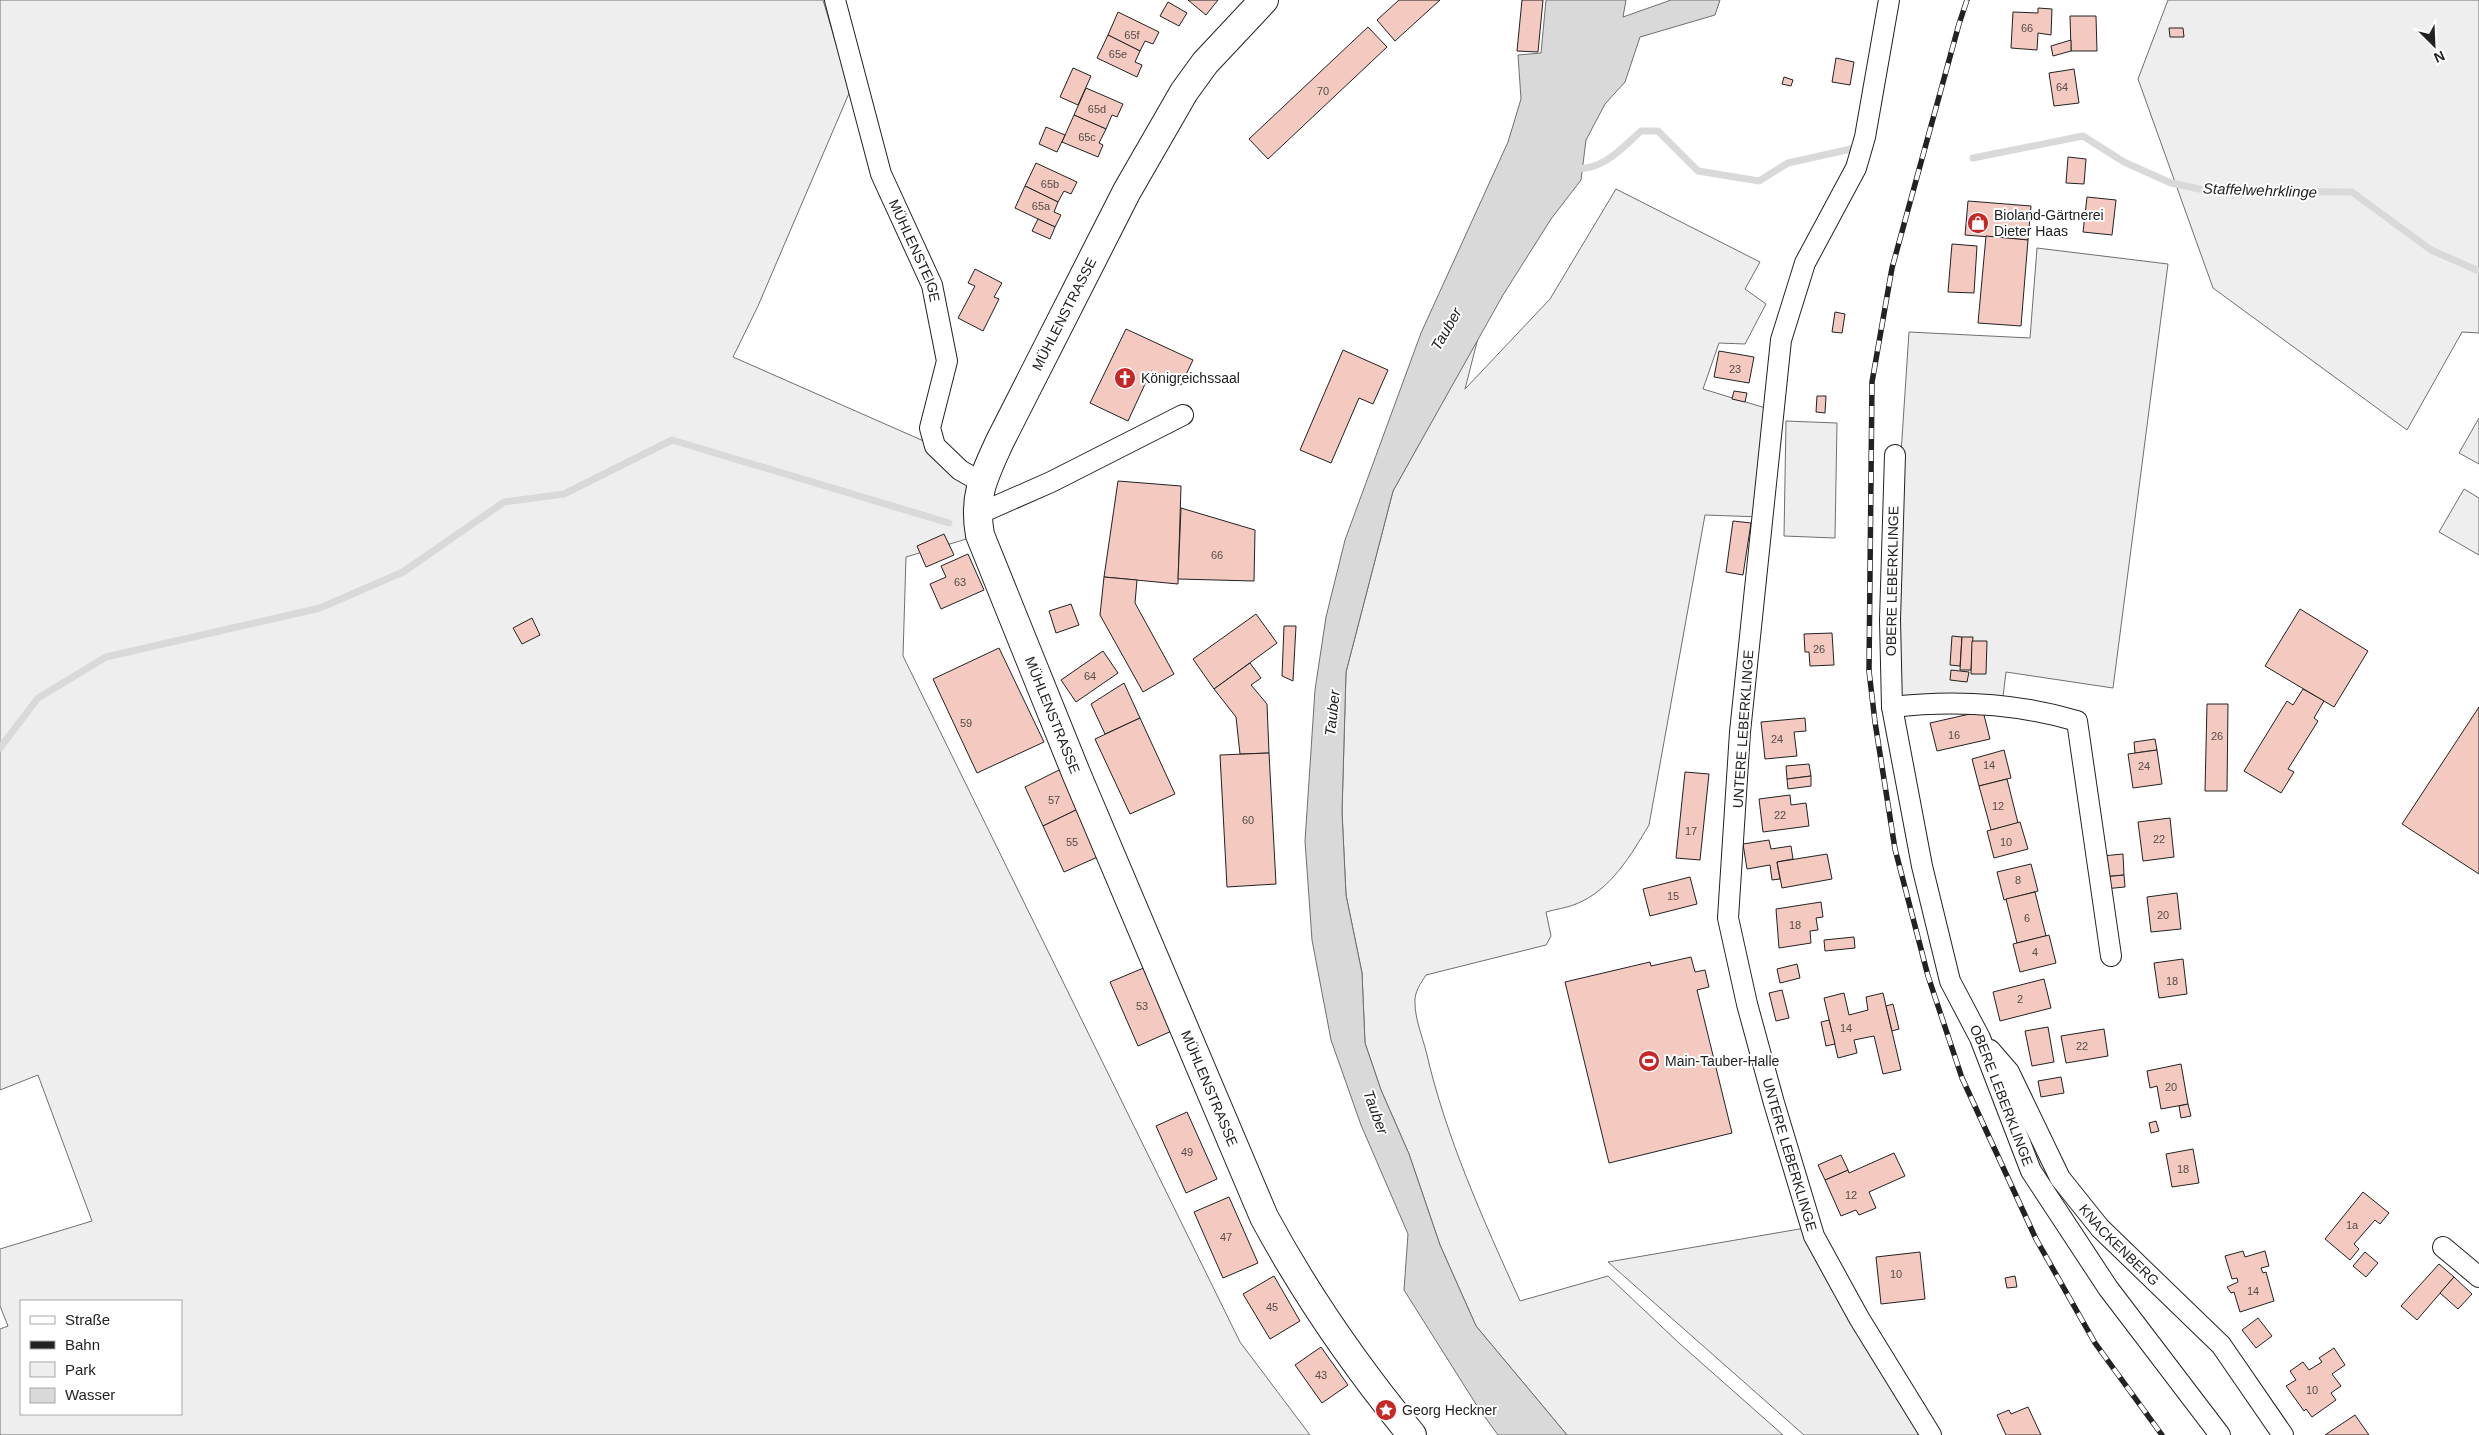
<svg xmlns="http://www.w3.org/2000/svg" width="2479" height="1435" viewBox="0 0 2479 1435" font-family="Helvetica,sans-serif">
  <rect width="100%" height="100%" fill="#fff"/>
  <!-- green -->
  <g fill="#eee" stroke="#6f6f6f" fill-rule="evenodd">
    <path d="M0,0H823L850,91L758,306L733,357L935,446L981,482L980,535L906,557L903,656L1240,1342L1310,1435H0V1329L8,1326L0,1306V1249L92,1221L38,1075L0,1090ZM21,1301H181V1414H21Z"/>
    <polygon points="2168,0 2479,0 2479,333 2462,332 2407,430 2213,288 2138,79"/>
    <path d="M1616,189L1760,262L1745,289L1766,304L1745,344L1719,343L1703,389L1772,410L1762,517L1705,515L1649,825C1631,855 1611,890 1576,904C1567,908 1556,909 1546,912L1551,936L1546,945L1426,975C1421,983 1414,992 1415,1003C1415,1018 1422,1036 1426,1051C1446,1138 1483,1219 1520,1301L1608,1276L1679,1343L1783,1435H1567L1476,1326L1440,1245L1409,1154L1381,1090L1365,1043L1362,973L1346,895L1342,812L1346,672L1393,491L1478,338L1465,389L1550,299Z"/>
    <polygon points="2037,248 2168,264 2113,688 2006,672 2002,705 1892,707 1890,620 1909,332 2030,338"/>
    <polygon points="2479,418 2479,464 2459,453"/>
    <polygon points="1786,421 1837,423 1835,538 1784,536"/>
    <polygon points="2464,489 2479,498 2479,555 2439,532"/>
  </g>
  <!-- parking -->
  <polygon fill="#ededed" stroke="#6f6f6f" points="1811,1227 1931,1435 1804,1435 1608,1262"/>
  <!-- water -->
  <polygon fill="#d9d9d9" stroke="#6f6f6f" points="1546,0 1626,0 1623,17 1671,0 1720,0 1715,15 1640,37 1625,82 1605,104 1586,140 1581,180 1551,219 1503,295 1393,491 1346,672 1342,812 1346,895 1362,973 1365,1043 1381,1090 1409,1154 1440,1245 1476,1326 1567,1435 1498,1435 1479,1409 1404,1290 1408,1234 1361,1125 1331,1040 1312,940 1305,841 1315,690 1326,617 1345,540 1421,333 1508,142 1521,99 1518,55 1541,53"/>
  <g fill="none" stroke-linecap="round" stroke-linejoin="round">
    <!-- stream -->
    <g stroke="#d9d9d9" stroke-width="7">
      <polyline points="1973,158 2083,136 2124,162 2171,183 2209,191 2352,192 2431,250 2479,271"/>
      <path d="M1573,168C1602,172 1622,148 1641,131H1658L1698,171L1759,181L1788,163L1851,149"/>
      <polyline points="0,748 38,698 106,657 320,608 403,572 504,502 564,494 672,440 949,523"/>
    </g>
  </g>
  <!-- building -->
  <g fill="#f3c9c0" stroke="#222">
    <polygon points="1188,0 1218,0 1206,15"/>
    <polygon points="1399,0 1440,0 1395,41 1377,20"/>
    <polygon points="1522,0 1543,0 1538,52 1517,51"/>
    <polygon points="1168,2 1187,13 1179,26 1160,16"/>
    <polygon points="2038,8 2052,9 2051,35 2038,33 2037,50 2011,48 2013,12 2038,13"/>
    <polygon points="1118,12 1159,32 1153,44 1145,41 1140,51 1108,35"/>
    <polygon points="2070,16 2096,16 2097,51 2071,51"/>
    <polygon points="1368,27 1387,47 1268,159 1249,139"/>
    <polygon points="2169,28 2183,28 2184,37 2170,37"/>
    <polygon points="1108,35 1140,51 1135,62 1142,65 1137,77 1097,58"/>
    <polygon points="2071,40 2071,51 2053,56 2051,46"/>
    <polygon points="1836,58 1854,62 1850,85 1832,82"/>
    <polygon points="1073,68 1091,76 1078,105 1060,97"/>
    <polygon points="2074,69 2079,103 2054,106 2049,73"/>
    <polygon points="1784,77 1793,80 1791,86 1782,84"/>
    <polygon points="1086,88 1123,104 1117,117 1112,115 1106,129 1074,115"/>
    <polygon points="1074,115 1106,129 1099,143 1103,145 1098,157 1062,142"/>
    <polygon points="1046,127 1065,135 1057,152 1039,144"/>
    <polygon points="2068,157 2086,159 2084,184 2066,183"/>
    <polygon points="1036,163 1077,182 1071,194 1064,191 1058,202 1025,186"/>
    <polygon points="1025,186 1058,202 1054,212 1061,215 1055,227 1015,208"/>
    <polygon points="2087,197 2116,200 2112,235 2083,232"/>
    <polygon points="1968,201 2031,206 2028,240 1965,235"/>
    <polygon points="1038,219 1055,227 1050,239 1032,231"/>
    <polygon points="1986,236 2028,240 2021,326 1978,323"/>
    <polygon points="1952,244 1977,246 1974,293 1948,292"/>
    <polygon points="975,269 1002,283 994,297 999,299 983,331 958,318 975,286 968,283"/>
    <polygon points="1835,312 1845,314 1842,333 1832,332"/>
    <polygon points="1126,329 1193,360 1181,385 1151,371 1128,421 1090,403"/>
    <polygon points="1343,350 1388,370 1373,404 1359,398 1331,463 1300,450"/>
    <polygon points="1719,351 1754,357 1749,383 1714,377"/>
    <polygon points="1734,391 1747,393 1745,402 1732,399"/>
    <polygon points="1817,396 1826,396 1825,413 1816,412"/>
    <polygon points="1118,481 1181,486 1178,584 1104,577"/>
    <polygon points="1181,508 1255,530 1254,581 1178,579"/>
    <polygon points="1733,521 1751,523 1743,575 1726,572"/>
    <polygon points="944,534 954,555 926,567 917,546"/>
    <polygon points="968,554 984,590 941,609 930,584 946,577 941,566"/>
    <polygon points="1104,577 1137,580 1135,603 1174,674 1143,692 1100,615"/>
    <polygon points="1071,604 1079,625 1056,633 1049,611"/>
    <polygon points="2300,609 2368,651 2334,707 2265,666"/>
    <polygon points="1256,614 1277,643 1214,689 1193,659"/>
    <polygon points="532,618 540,635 522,644 513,628"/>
    <polygon points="1284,626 1296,626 1293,681 1282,676"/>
    <polygon points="1832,633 1834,665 1810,666 1809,652 1805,652 1804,634"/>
    <polygon points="1952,636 1962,637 1960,666 1950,665"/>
    <polygon points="1962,637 1973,637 1971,670 1960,670"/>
    <polygon points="1972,641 1987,641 1986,674 1971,674"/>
    <polygon points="999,648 1044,742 977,773 933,679"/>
    <polygon points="1103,651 1118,673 1076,702 1061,680"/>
    <polygon points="1250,663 1261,678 1251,685 1267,704 1269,753 1240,754 1236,717 1214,689"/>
    <polygon points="1951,670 1969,672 1967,682 1950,680"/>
    <polygon points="1124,683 1140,718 1105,734 1091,704"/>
    <polygon points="2303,689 2324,701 2314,718 2318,721 2288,769 2294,772 2281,793 2244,771 2287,701 2293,705"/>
    <polygon points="2207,704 2228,704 2227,791 2205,791"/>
    <polygon points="2479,707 2479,874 2402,824"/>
    <polygon points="1983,711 1990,739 1937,751 1930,723"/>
    <polygon points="1140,718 1175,794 1130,814 1095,739"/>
    <polygon points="1805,718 1806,731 1794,732 1797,756 1765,759 1761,722"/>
    <polygon points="2155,739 2157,750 2135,753 2134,742"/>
    <polygon points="2004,750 2011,778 1979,786 1972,759"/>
    <polygon points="2157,750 2162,784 2133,788 2128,754"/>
    <polygon points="1269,753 1276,884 1227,887 1220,755"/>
    <polygon points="1809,764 1811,776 1787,779 1786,766"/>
    <polygon points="1061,769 1080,808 1043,826 1025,787"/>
    <polygon points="1685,772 1709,774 1700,860 1676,858"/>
    <polygon points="1811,776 1811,786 1788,789 1787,779"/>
    <polygon points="2007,779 2018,823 1991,830 1979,786"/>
    <polygon points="1790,795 1791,805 1806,803 1809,826 1763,832 1759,799"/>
    <polygon points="1080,808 1102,855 1064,872 1043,826"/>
    <polygon points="2170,818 2174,857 2143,861 2138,822"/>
    <polygon points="2020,822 2028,849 1994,858 1987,831"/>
    <polygon points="1769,840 1771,849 1791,846 1793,859 1777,862 1780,879 1772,880 1770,865 1747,869 1743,844"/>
    <polygon points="1827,854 1832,879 1782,888 1777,862"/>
    <polygon points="2123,854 2124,875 2103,877 2102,856"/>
    <polygon points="2031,864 2038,891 2004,900 1997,872"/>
    <polygon points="2124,875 2125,887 2104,889 2103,877"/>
    <polygon points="1690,877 1697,904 1650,916 1643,889"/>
    <polygon points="2035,892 2046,936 2017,943 2006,899"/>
    <polygon points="2177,893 2181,929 2151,932 2147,897"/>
    <polygon points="1821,902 1823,917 1816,918 1818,930 1810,931 1811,943 1779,948 1776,909"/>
    <polygon points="2049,935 2056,963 2020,972 2013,944"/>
    <polygon points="1854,937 1855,948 1825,951 1824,940"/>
    <polygon points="1691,957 1695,972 1705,970 1709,987 1697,990 1732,1133 1609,1163 1565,982 1650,962 1651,966"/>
    <polygon points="2183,959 2187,994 2159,998 2154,963"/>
    <polygon points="1797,964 1800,978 1780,983 1777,969"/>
    <polygon points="1146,967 1174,1030 1138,1046 1110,982"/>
    <polygon points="2044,979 2051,1008 2000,1021 1993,992"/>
    <polygon points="1782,990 1789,1018 1776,1021 1769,993"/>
    <polygon points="1844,993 1849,1015 1868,1010 1866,997 1883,993 1901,1070 1883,1074 1874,1036 1854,1040 1857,1053 1838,1058 1824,998"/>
    <polygon points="1893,1004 1899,1029 1892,1031 1886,1006"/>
    <polygon points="1829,1020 1835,1044 1826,1046 1821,1022"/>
    <polygon points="2048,1027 2054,1062 2032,1066 2025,1031"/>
    <polygon points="2104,1029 2108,1056 2066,1063 2061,1036"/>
    <polygon points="2181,1064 2188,1104 2161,1109 2157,1086 2150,1088 2147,1071"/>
    <polygon points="2061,1077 2064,1093 2041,1097 2038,1081"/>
    <polygon points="2188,1104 2191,1116 2181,1118 2179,1106"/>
    <polygon points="1187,1112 1217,1179 1186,1193 1156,1126"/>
    <polygon points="2156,1121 2159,1131 2151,1133 2149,1123"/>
    <polygon points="2193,1149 2199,1183 2172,1187 2166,1154"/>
    <polygon points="1894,1153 1905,1176 1869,1192 1876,1208 1859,1215 1856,1210 1841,1216 1825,1180 1848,1170 1849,1173"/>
    <polygon points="1841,1155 1848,1170 1825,1180 1818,1165"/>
    <polygon points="2363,1192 2389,1213 2380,1224 2375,1220 2354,1244 2359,1249 2350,1260 2325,1239"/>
    <polygon points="1229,1197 1258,1263 1223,1278 1194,1212"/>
    <polygon points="2243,1251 2245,1257 2265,1251 2269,1266 2261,1268 2263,1273 2266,1272 2274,1301 2240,1312 2234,1292 2231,1293 2227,1287 2238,1282 2237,1278 2232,1279 2225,1256"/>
    <polygon points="1920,1252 1925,1299 1881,1304 1876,1257"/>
    <polygon points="2365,1252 2378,1263 2366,1277 2353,1266"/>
    <polygon points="2439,1264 2454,1277 2417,1320 2401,1306"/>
    <polygon points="1274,1276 1300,1321 1270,1339 1243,1294"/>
    <polygon points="2015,1276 2017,1287 2007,1288 2005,1278"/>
    <polygon points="2454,1277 2472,1294 2458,1309 2440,1293"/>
    <polygon points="2258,1318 2272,1336 2256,1348 2242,1330"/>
    <polygon points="1321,1347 1348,1385 1322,1403 1295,1365"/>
    <polygon points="2334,1348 2345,1365 2332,1374 2341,1386 2331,1393 2336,1400 2312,1417 2306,1409 2304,1411 2286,1386 2296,1380 2290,1371 2303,1362 2309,1370 2322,1362 2319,1358"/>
    <polygon points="2028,1407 2041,1435 2006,1435 1997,1415 2009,1410 2011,1414"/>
    <polygon points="2355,1415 2369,1435 2325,1435"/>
  </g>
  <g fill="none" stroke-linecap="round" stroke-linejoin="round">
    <!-- minor casing -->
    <g stroke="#222" stroke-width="22">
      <g id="minor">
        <path id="s1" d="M835,0L881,174L932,285L947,361L930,428L935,446L960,470L981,482"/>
        <path id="s2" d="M1889,0L1865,137L1856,168L1805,263L1781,340L1740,732L1728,918L1747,1004L1774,1103L1814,1236L1859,1318L1931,1435"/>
        <path id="s3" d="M1895,455L1890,620L1892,707L1922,866L1950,981L1980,1038L2031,1171L2108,1288L2220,1435"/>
        <polyline points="976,515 1051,482 1183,415"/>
        <path d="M1892,707C1954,700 2016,703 2077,721L2111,956"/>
        <path id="s4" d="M1990,1050L2009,1072L2060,1178L2100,1228L2221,1345L2283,1435"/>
        <polyline points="2443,1247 2479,1277"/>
      </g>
    </g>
    <!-- secondary casing -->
    <g stroke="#222" stroke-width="30">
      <g id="secondary">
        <path id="s5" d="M1264,0L1205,63L1184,92L1127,191L1000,441C984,476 973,496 980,535L1076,773L1264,1217C1306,1295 1356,1367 1412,1435"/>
      </g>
    </g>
    <!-- minor -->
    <use href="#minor" stroke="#fff" stroke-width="20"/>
    <!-- secondary -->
    <use href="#secondary" stroke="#fff" stroke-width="28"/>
    <!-- rail casing -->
    <g stroke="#222" stroke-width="5.5">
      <polyline id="rail" points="1967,0 1959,24 1892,268 1872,382 1869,671 1875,722 1895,849 1928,976 1962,1078 2036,1239 2095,1343 2162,1435"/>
    </g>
    <!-- rail -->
    <use href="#rail" stroke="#fff" stroke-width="4" stroke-dasharray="11" stroke-linecap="butt"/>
  </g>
  <!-- icons -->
  <defs>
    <g id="shop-disc" transform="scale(1.125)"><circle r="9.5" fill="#c62828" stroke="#fff"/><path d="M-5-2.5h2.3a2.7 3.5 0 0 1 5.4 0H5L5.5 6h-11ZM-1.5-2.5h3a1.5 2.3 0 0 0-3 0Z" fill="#fff"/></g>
    <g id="church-disc" transform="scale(1.125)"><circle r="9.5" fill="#c62828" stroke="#fff"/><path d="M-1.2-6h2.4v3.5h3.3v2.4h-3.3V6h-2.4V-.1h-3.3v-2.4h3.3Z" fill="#fff"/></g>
    <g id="stadium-disc" transform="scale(1.125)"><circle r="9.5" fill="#c62828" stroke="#fff"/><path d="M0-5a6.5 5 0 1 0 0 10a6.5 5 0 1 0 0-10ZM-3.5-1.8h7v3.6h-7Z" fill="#fff"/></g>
    <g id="sight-disc" transform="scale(1.125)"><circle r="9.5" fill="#c62828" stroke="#fff"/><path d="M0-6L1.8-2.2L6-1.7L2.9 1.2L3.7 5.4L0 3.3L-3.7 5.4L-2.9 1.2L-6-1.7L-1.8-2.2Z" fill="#fff"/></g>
  </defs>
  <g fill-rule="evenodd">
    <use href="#shop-disc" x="1978" y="223"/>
    <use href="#church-disc" x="1125" y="378"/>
    <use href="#stadium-disc" x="1649" y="1061"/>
    <use href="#sight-disc" x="1386" y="1410"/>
  </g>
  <g text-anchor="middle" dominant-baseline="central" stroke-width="4" stroke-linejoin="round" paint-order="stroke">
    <!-- number labels -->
    <g font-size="11" fill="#564c4a">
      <text x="2027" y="28">66</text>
      <text x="1132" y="35">65f</text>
      <text x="1118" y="54">65e</text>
      <text x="2062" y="87">64</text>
      <text x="1323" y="91">70</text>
      <text x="1097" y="109">65d</text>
      <text x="1087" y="137">65c</text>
      <text x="1050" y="184">65b</text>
      <text x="1041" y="206">65a</text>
      <text x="1735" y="369">23</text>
      <text x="1217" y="555">66</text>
      <text x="960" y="582">63</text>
      <text x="1819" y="649">26</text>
      <text x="1090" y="676">64</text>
      <text x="966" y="723">59</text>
      <text x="1954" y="735">16</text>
      <text x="2217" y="736">26</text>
      <text x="1777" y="739">24</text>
      <text x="1989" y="765">14</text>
      <text x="2144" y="766">24</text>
      <text x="1054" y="800">57</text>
      <text x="1998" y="806">12</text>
      <text x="1780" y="815">22</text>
      <text x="1248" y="820">60</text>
      <text x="1691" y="831">17</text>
      <text x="2159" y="839">22</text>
      <text x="1072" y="842">55</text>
      <text x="2006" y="842">10</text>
      <text x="2018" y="880">8</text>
      <text x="1673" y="896">15</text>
      <text x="2163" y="915">20</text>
      <text x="2027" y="918">6</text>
      <text x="1795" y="925">18</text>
      <text x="2035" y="952">4</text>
      <text x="2172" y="981">18</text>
      <text x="2020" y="999">2</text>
      <text x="1142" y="1006">53</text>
      <text x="1846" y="1028">14</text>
      <text x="2082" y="1046">22</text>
      <text x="2171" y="1087">20</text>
      <text x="1187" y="1152">49</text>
      <text x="2183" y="1169">18</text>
      <text x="1851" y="1195">12</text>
      <text x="2352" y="1225">1a</text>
      <text x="1226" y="1237">47</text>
      <text x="1896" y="1274">10</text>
      <text x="2253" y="1291">14</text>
      <text x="1272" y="1307">45</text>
      <text x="1321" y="1375">43</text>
      <text x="2312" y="1390">10</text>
    </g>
    <!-- poi labels -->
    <g font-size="14" fill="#222" stroke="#fff" text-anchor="start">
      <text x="1994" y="215">Bioland-Gärtnerei<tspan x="1994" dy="16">Dieter Haas</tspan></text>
      <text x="1141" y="378">Königreichssaal</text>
      <text x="1665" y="1061">Main-Tauber-Halle</text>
      <text x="1402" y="1410">Georg Heckner</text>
    </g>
    <!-- street labels -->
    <g font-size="14" fill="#222" stroke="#fff">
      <text stroke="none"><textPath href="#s1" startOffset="264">MÜHLENSTEIGE</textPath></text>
      <text transform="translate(1064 314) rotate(-63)">MÜHLENSTRASSE</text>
      <text transform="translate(1892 581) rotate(-89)">OBERE LEBERKLINGE</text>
      <text stroke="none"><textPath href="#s5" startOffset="809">MÜHLENSTRASSE</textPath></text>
      <text transform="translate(1743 729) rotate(-86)">UNTERE LEBERKLINGE</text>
      <text stroke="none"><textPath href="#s5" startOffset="1214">MÜHLENSTRASSE</textPath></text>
      <text stroke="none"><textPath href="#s3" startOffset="658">OBERE LEBERKLINGE</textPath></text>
      <text stroke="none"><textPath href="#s2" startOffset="1185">UNTERE LEBERKLINGE</textPath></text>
      <text stroke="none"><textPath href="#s4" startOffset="236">KNACKENBERG</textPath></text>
    </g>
    <!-- water labels -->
    <g font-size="15" font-style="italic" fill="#222" stroke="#fff">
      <text transform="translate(2260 190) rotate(2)">Staffelwehrklinge</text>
      <text transform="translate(1446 329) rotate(-60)">Tauber</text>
      <text transform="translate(1332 713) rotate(-84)">Tauber</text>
      <text transform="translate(1376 1112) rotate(70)">Tauber</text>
    </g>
  </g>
  <!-- legend -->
  <rect x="20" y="1300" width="162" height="115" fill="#ffffff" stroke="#a7a7a7"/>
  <rect x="30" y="1316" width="25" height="8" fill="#ffffff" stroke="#a7a7a7"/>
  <text x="65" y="1325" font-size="15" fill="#222222">Straße</text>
  <rect x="30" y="1341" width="25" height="8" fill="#222222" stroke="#a7a7a7"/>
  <text x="65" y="1350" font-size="15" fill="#222222">Bahn</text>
  <rect x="30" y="1362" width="25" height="15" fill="#eeeeee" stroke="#a7a7a7"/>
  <text x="65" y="1375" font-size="15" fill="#222222">Park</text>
  <rect x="30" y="1388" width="25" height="15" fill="#d9d9d9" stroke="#a7a7a7"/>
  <text x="65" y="1400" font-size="15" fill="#222222">Wasser</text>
  <!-- north arrow -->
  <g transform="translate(2434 45) rotate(156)" stroke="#ffffff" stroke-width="4" paint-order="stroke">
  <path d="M0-4L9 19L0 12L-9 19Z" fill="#222222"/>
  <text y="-8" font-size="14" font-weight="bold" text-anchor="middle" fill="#222222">N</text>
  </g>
</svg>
